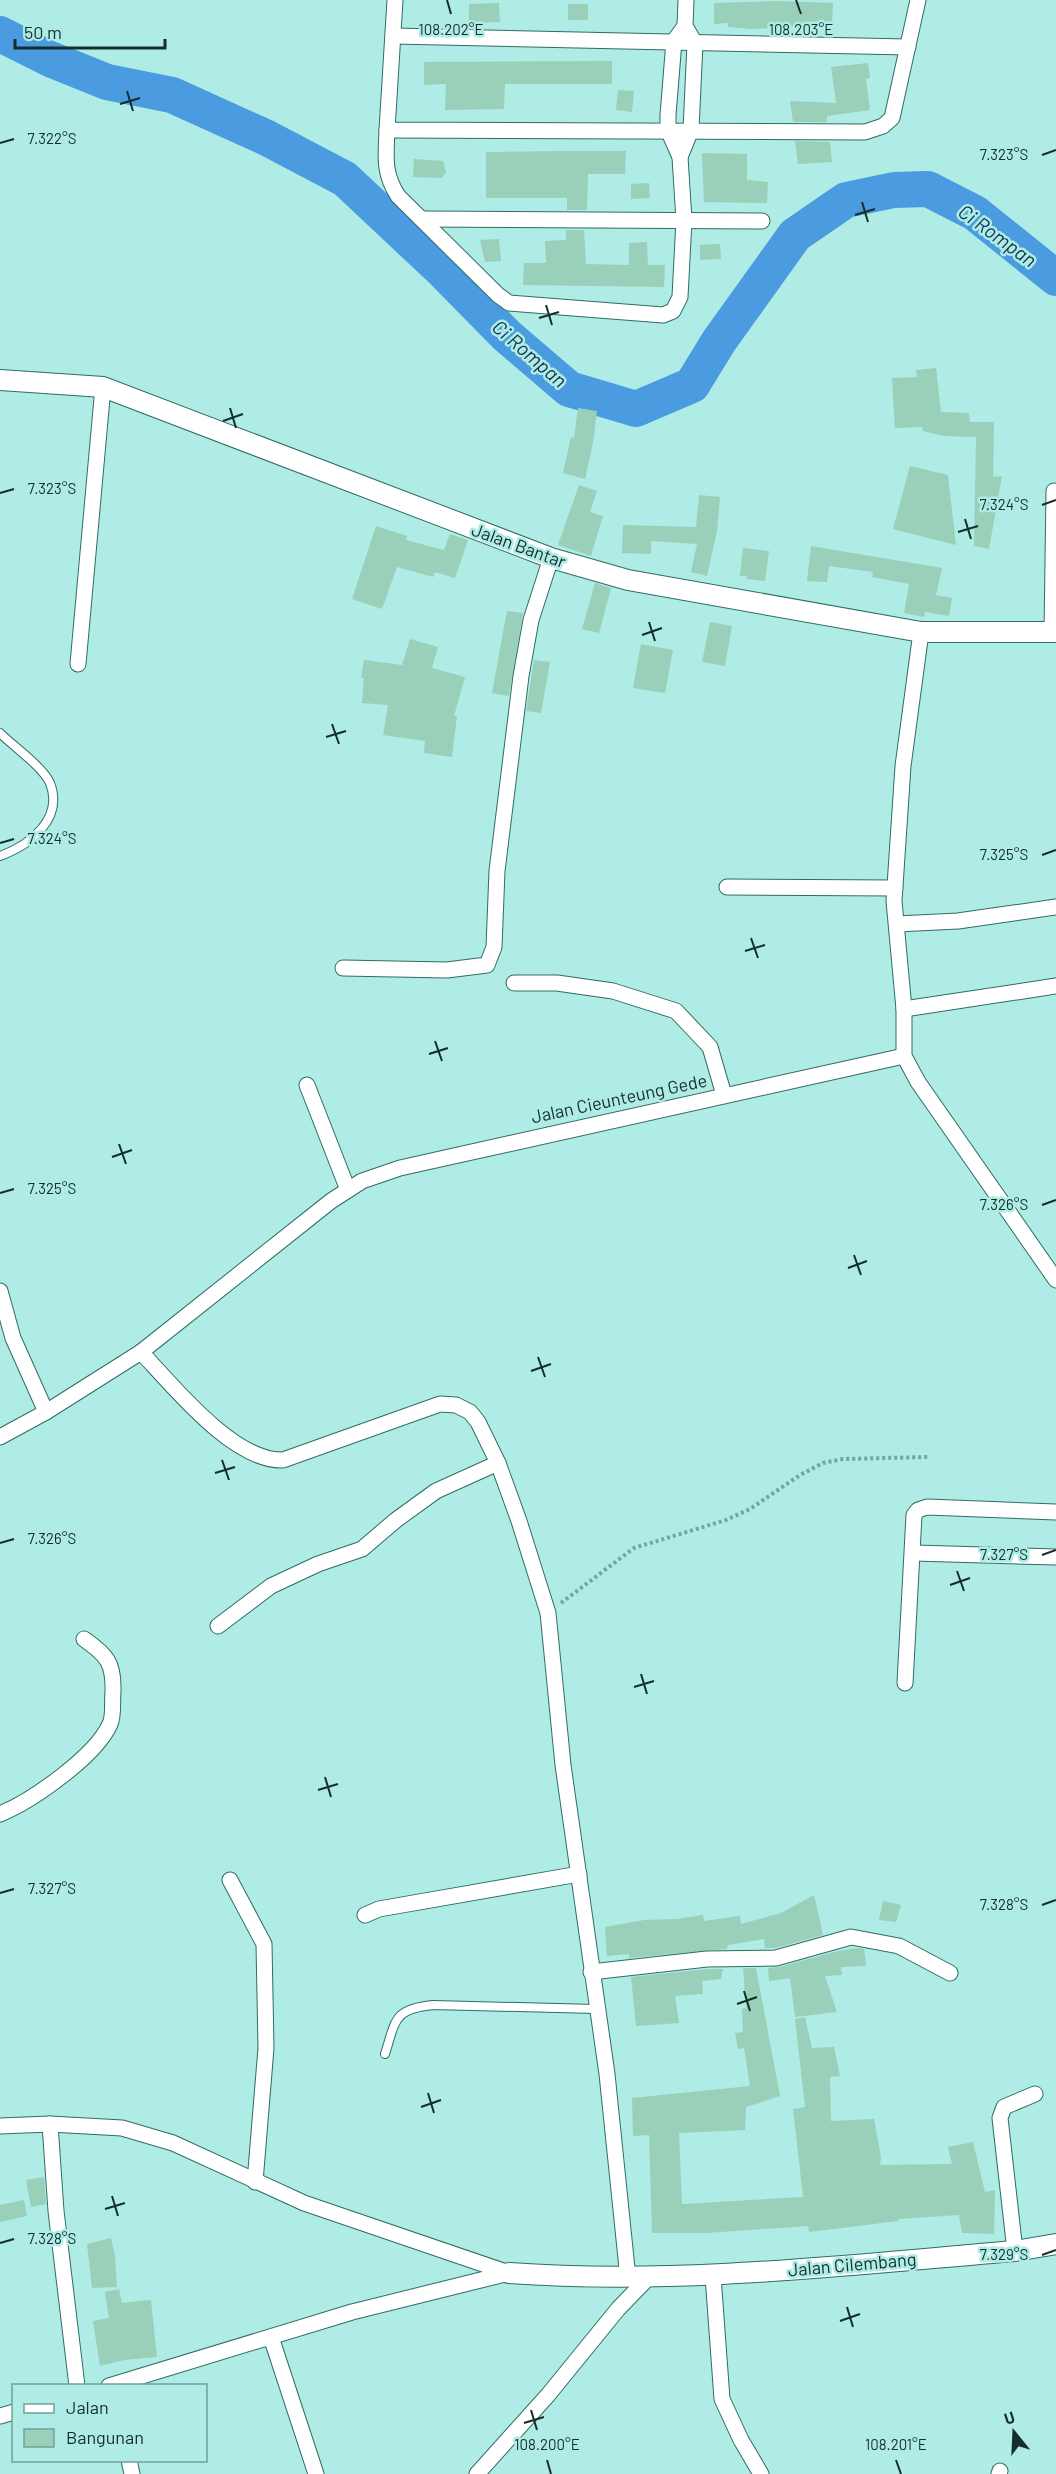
<svg xmlns="http://www.w3.org/2000/svg" width="1056" height="2474" viewBox="0 0 1056 2474" font-family="Barlow,sans-serif">
  <rect width="100%" height="100%" fill="#aeece5"/>
  <g fill="none" stroke-linecap="round" stroke-linejoin="round">
    <!-- river -->
    <polyline stroke="#4b9be0" stroke-width="36" points="0,34 50,59 107,82 172,95 267,138 345,179 444,272 507,336 569,389 636,409 692,385 719,341 795,235 846,200 894,190 928,189 975,213 1056,278"/>
  </g>
  <!-- building -->
  <g fill="#9acfb9">
    <polygon points="776,1 833,3 832,24 813,22 813,26 752,29 728,27 728,23 714,24 714,3"/>
    <polygon points="499,3 500,22 469,23 469,4"/>
    <rect x="568" y="4" width="20" height="16"/>
    <polygon points="612,61 612,84 505,84 504,109 445,110 446,84 424,85 424,62"/>
    <polygon points="868,63 870,78 866,79 870,110 827,116 827,122 793,122 790,101 836,103 831,67"/>
    <polygon points="618,90 634,91 632,112 616,110"/>
    <polygon points="795,141 830,142 832,162 798,164"/>
    <polygon points="565,151 626,151 625,174 588,174 587,210 567,210 567,198 486,198 486,152"/>
    <polygon points="702,153 747,154 747,180 768,182 767,203 704,202"/>
    <polygon points="414,159 443,161 446,172 442,178 413,177"/>
    <polygon points="649,183 650,198 631,199 631,184"/>
    <polygon points="566,230 584,230 586,264 629,265 629,243 647,242 648,265 665,265 664,287 523,285 524,263 546,263 545,241 566,240"/>
    <polygon points="499,239 501,261 485,262 480,240"/>
    <polygon points="720,244 721,259 700,260 700,245"/>
    <polygon points="936,368 941,412 969,413 970,422 994,422 993,477 1002,476 989,549 974,546 976,437 943,436 923,431 922,427 895,428 892,378 917,377 916,370"/>
    <polygon points="578,408 597,411 593,443 585,479 563,473 571,437 574,438"/>
    <polygon points="910,466 948,475 956,545 893,529"/>
    <polygon points="579,485 597,491 590,512 603,516 591,556 558,545"/>
    <polygon points="699,495 720,497 717,531 707,576 691,572 697,544 651,541 651,554 622,553 623,525 696,527"/>
    <polygon points="376,526 407,536 406,540 444,550 450,534 468,540 455,578 435,572 433,577 397,567 382,609 352,599"/>
    <polygon points="811,546 942,568 936,595 952,598 949,616 925,612 924,617 904,613 909,584 872,577 873,572 829,566 827,582 807,581"/>
    <polygon points="743,548 769,551 765,581 747,579 747,576 740,576"/>
    <polygon points="595,583 611,588 599,633 582,629"/>
    <polygon points="507,611 523,613 509,696 492,693"/>
    <polygon points="710,622 732,626 725,666 702,662"/>
    <polygon points="410,639 438,647 432,668 465,677 454,716 457,716 452,757 424,753 425,741 383,735 388,705 362,703 364,678 361,678 364,660 402,665"/>
    <polygon points="641,644 673,650 665,693 633,688"/>
    <polygon points="534,660 550,662 541,713 526,711"/>
    <polygon points="814,1895 823,1935 775,1948 765,1948 764,1939 728,1945 727,1949 629,1958 629,1954 607,1956 605,1927 644,1920 677,1919 703,1915 704,1921 740,1916 741,1924 781,1913"/>
    <polygon points="883,1901 901,1905 896,1922 879,1920"/>
    <polygon points="859,1948 864,1949 866,1966 841,1967 842,1975 825,1976 837,2012 795,2017 790,1978 769,1981 768,1968 779,1967 838,1951"/>
    <polygon points="743,1968 756,1968 780,2096 746,2107 745,2130 679,2133 682,2204 803,2197 793,2109 805,2107 795,2019 805,2017 812,2048 834,2047 840,2076 830,2077 831,2121 874,2119 881,2157 880,2165 952,2164 948,2147 973,2142 985,2192 995,2190 994,2234 962,2233 959,2215 898,2219 898,2221 809,2232 808,2226 706,2233 652,2233 649,2135 633,2136 632,2098 750,2086 744,2048 738,2049 735,2033 743,2032 742,2009 746,2008"/>
    <polygon points="708,1969 723,1969 721,1979 702,1981 703,1994 675,1996 679,2023 636,2026 631,1977"/>
    <polygon points="44,2177 46,2204 31,2207 26,2180"/>
    <polygon points="24,2200 27,2216 0,2222 0,2205"/>
    <polygon points="111,2238 115,2256 117,2287 92,2288 87,2244"/>
    <polygon points="119,2289 122,2303 151,2300 157,2357 124,2360 100,2366 93,2321 109,2318 105,2292"/>
  </g>
  <g fill="none" stroke-linecap="round" stroke-linejoin="round">
    <!-- service casing -->
    <g stroke="#306c67" stroke-width="10">
      <g id="service">
        <path d="M0,733C13,746 43,767 50,783C64,819 30,845 0,856"/>
        <path d="M385,2054C396,2019 394,2009 433,2005L596,2009"/>
      </g>
    </g>
    <!-- minor casing -->
    <g stroke="#306c67" stroke-width="17">
      <g id="minor">
        <polyline points="395,0 387,130 865,132 883,126 892,118 918,0"/>
        <polyline points="393,36 908,47"/>
        <path d="M387,130C386,156 383,173 398,196L498,295L509,303L663,315L673,311L680,297L684,220L680,157L668,130V115L674,41L685,26"/>
        <polyline points="680,157 691,130 695,43 685,26 686,0"/>
        <polyline points="424,219 762,221"/>
        <polyline points="921,632 903,766 894,901 904,1009 904,1056 918,1082 1056,1280"/>
        <polyline points="1052,632 1054,491"/>
        <polyline points="78,664 103,387"/>
        <polyline points="727,887 895,888"/>
        <polyline points="897,924 958,921 1056,907"/>
        <polyline points="343,968 447,970 487,965 494,947 497,871 521,676 531,620 551,558"/>
        <polyline points="514,983 557,983 613,991 676,1011 710,1047 724,1095"/>
        <polyline points="904,1009 1056,986"/>
        <polyline points="307,1085 348,1190"/>
        <polyline points="0,1291 13,1338 46,1412"/>
        <path d="M141,1352C173,1386 234,1462 283,1460L440,1404L456,1405L470,1412L478,1422L498,1463L519,1521L548,1613L563,1765L607,2074L628,2278"/>
        <polyline points="0,1437 46,1412 141,1352 331,1201 362,1181 400,1168 904,1056"/>
        <polyline points="914,1553 1056,1557"/>
        <polyline points="218,1626 271,1586 318,1564 362,1549 396,1520 436,1491 498,1463"/>
        <polyline points="905,1683 914,1515 918,1510 927,1507 1056,1512"/>
        <path d="M0,1814C32,1801 96,1756 110,1724C114,1716 112,1701 113,1692C114,1663 107,1655 84,1639"/>
        <polyline points="230,1880 264,1944 266,2048 255,2182"/>
        <polyline points="365,1915 379,1909 579,1874"/>
        <polyline points="591,1972 707,1959 776,1958 851,1937 899,1946 950,1973"/>
        <polyline points="50,2124 56,2211 77,2386"/>
        <polyline points="0,2126 50,2124 122,2128 173,2143 304,2203 509,2273"/>
        <polyline points="1015,2251 1000,2118 1004,2107 1035,2094"/>
        <polyline points="713,2276 722,2399 741,2440 761,2474"/>
        <polyline points="271,2337 316,2474"/>
        <polyline points="109,2386 352,2312 509,2273"/>
        <polyline points="0,2416 14,2412"/>
        <polyline points="129,2460 132,2474"/>
        <polyline points="477,2474 548,2395 618,2309 648,2278"/>
        <polyline points="999,2474 1000,2471"/>
      </g>
    </g>
    <!-- tertiary casing -->
    <g stroke="#306c67" stroke-width="22">
      <g id="tertiary">
        <polyline points="0,380 103,387 551,558 628,580 921,632 1056,632"/>
        <path d="M509,2273C678,2285 847,2265 1015,2251L1056,2244"/>
      </g>
    </g>
    <!-- path -->
    <polyline stroke="#75a5a0" stroke-width="4" stroke-dasharray="3 3" stroke-linecap="butt" points="561,1603 634,1548 726,1520 750,1509 800,1475 823,1463 843,1459 928,1457"/>
    <!-- service -->
    <use href="#service" stroke="#fff" stroke-width="8"/>
    <!-- minor -->
    <use href="#minor" stroke="#fff" stroke-width="15"/>
    <!-- tertiary -->
    <use href="#tertiary" stroke="#fff" stroke-width="20"/>
  </g>
  <!-- ticks -->
  <path fill="none" stroke="#152e2b" stroke-width="2" d="M447,0L451,14M796,0L801,14M127,91L133,111M120,104L140,98M0,143L14,139M1042,155L1056,150M862,202L868,222M855,215L875,209M546,305L552,325M539,318L559,312M230,408L236,428M223,421L243,414M0,493L14,489M1042,505L1056,500M965,519L971,539M958,532L978,526M649,622L655,641M642,635L662,628M332,724L339,744M326,737L346,731M0,843L14,839M1042,855L1056,850M751,938L758,958M745,951L765,945M435,1041L442,1061M429,1054L448,1048M119,1144L126,1164M112,1157L132,1150M0,1193L14,1189M1042,1205L1056,1200M854,1255L861,1275M848,1268L867,1261M538,1357L545,1377M531,1371L551,1364M222,1460L229,1480M215,1473L235,1467M0,1543L14,1539M1042,1555L1056,1550M957,1571L964,1591M950,1585L970,1578M641,1674L647,1694M634,1687L654,1681M325,1777L331,1797M318,1790L338,1784M0,1893L14,1889M1042,1905L1056,1900M744,1991L750,2011M737,2004L757,1997M428,2093L434,2113M421,2107L441,2100M112,2196L118,2216M105,2209L125,2203M0,2243L14,2239M1042,2255L1056,2250M847,2307L853,2327M840,2321L860,2314M531,2410L537,2430M524,2423L544,2417M547,2460L551,2474M896,2460L901,2474"/>
  <g text-anchor="middle" dominant-baseline="central" stroke-width="5" stroke-linejoin="round" paint-order="stroke">
    <!-- street labels -->
    <g font-size="18" fill="#152e2b" stroke="#aeece5">
      <text transform="translate(519 545) rotate(20)">Jalan Bantar</text>
      <text transform="translate(619 1098) rotate(-12)">Jalan Cieunteung Gede</text>
      <text transform="translate(852 2264) rotate(-5)">Jalan Cilembang</text>
    </g>
    <!-- water labels -->
    <g font-size="20" font-style="italic" fill="#133451" stroke="#aeece5">
      <text transform="translate(998 235) rotate(36)">Ci Rompan</text>
      <text transform="translate(530 353) rotate(41)">Ci Rompan</text>
    </g>
  </g>
  <g font-size="15" text-anchor="middle" fill="#152e2b" stroke="#aeece5" stroke-width="5" stroke-linejoin="round" paint-order="stroke">
    <text x="801" y="35">108.203°E</text>
    <text x="451" y="35">108.202°E</text>
    <text x="52" y="144">7.322°S</text>
    <text x="1004" y="160">7.323°S</text>
    <text x="52" y="494">7.323°S</text>
    <text x="1004" y="510">7.324°S</text>
    <text x="52" y="844">7.324°S</text>
    <text x="1004" y="860">7.325°S</text>
    <text x="52" y="1194">7.325°S</text>
    <text x="1004" y="1210">7.326°S</text>
    <text x="52" y="1544">7.326°S</text>
    <text x="1004" y="1560">7.327°S</text>
    <text x="52" y="1894">7.327°S</text>
    <text x="1004" y="1910">7.328°S</text>
    <text x="52" y="2244">7.328°S</text>
    <text x="1004" y="2260">7.329°S</text>
    <text x="547" y="2450">108.200°E</text>
    <text x="896" y="2450">108.201°E</text>
  </g>
  <!-- legend -->
  <rect x="12" y="2384" width="195" height="78" fill="#aeece5" stroke="#71a09b" stroke-width="1.5"/>
  <rect x="24" y="2404" width="30" height="9" fill="#ffffff" stroke="#71a09b" stroke-width="1.5"/>
  <text x="66" y="2414" font-size="18" fill="#152e2b">Jalan</text>
  <rect x="24" y="2429" width="30" height="18" fill="#9acfb9" stroke="#71a09b" stroke-width="1.5"/>
  <text x="66" y="2444" font-size="18" fill="#152e2b">Bangunan</text>
  <!-- north arrow -->
  <g transform="translate(1014 2432) rotate(342)" stroke="#aeece5" stroke-width="4.5" paint-order="stroke">
  <path d="M0-4.5L10 22L0 15L-10 22Z" fill="#152e2b"/>
  <text y="-9" font-size="16" font-weight="bold" text-anchor="middle" fill="#152e2b">U</text>
  </g>
  <!-- scale -->
  <path d="M15 39v9h150v-9" fill="none" stroke="#152e2b" stroke-width="3"/>
  <text x="24" y="39" font-size="18" fill="#152e2b" stroke="#aeece5" stroke-width="4.5" paint-order="stroke">50 m</text>
</svg>
